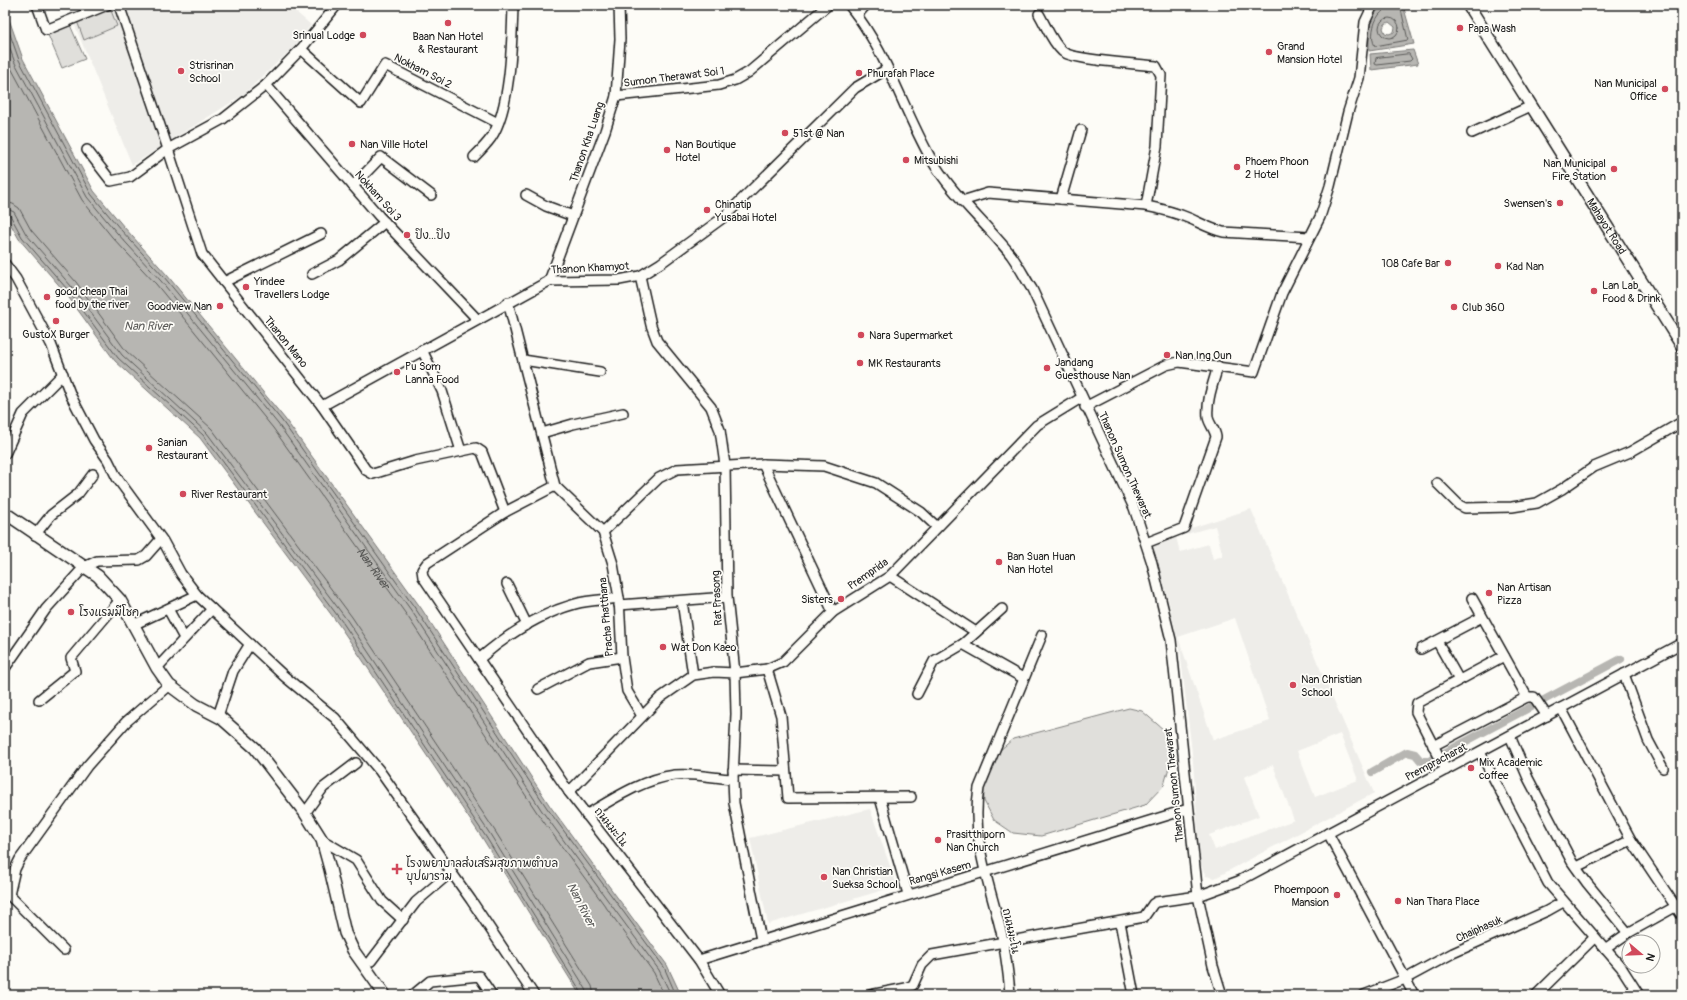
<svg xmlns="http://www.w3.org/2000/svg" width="1687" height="1000" viewBox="0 0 1687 1000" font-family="Pangolin,'Playpen Sans Thai',sans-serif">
  <rect width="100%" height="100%" fill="#fdfcf7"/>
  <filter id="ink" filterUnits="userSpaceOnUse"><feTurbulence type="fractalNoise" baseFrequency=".025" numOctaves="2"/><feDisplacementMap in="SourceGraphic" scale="8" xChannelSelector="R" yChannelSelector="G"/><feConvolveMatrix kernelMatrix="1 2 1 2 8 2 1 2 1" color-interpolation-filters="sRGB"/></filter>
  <g filter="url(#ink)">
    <!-- built -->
    <g fill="#eeede9" fill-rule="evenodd">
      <polygon points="108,5 288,5 311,25 293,48 243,95 132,165 73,21"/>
      <path d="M1251,509L1374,793L1215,878L1206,876L1200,863L1193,761L1180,649L1168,599L1150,541ZM1215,526L1223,556L1213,559L1209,544L1180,552L1176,537ZM1235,618L1270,721L1213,740L1178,637ZM1340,734L1358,780L1315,797L1297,751ZM1273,765L1294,820L1215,850L1209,835L1259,816L1244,777Z"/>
      <polygon points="870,809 897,886 768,924 750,838"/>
    </g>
    <!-- green -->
    <g fill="#e0dfdb" stroke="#7e7e7c">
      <polygon points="110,8 117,26 84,40 77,21"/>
      <polygon points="70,25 85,59 62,68 48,35"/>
      <polygon points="1129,708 1142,711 1164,730 1172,757 1164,785 1145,805 1041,836 1013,833 994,820 984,801 983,780 992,757 1013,739"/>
    </g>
    <!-- water -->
    <g fill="#b7b6b2" stroke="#797876" fill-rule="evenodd">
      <path d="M1386,5H1403L1414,44L1369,51C1369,33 1367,14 1386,5ZM1389,22L1395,27L1394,32L1389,34L1385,33L1383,28L1385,24Z"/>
      <polygon points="5,8 23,59 94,191 124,227 167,275 285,419 421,608 550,806 667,965 681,995 580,995 483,839 339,625 200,438 115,361 64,291 19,239 5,214"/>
      <polygon points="1413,50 1418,64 1371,70 1370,54"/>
    </g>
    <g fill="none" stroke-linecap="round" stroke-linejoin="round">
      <!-- shore -->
      <g stroke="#5a5a58" stroke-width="1">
        <path d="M1387,5C1386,10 1382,11 1379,15C1373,23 1370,38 1375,46L1408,40L1400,5"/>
        <circle cx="1389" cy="28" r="10"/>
        <polyline points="5,20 19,60 91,194 121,230 164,277 282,421 417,611 547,808 664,967 676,995"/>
        <polyline points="5,35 15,63 87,197 117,233 161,281 278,424 413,613 542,811 659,970 671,995"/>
        <path id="s1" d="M5,53L10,66L82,200L112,237L156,284L273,428L408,617L538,814L654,973L664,995"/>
        <polygon points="1409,54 1412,59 1410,61 1377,65 1375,64 1376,58"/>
        <polyline points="5,202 13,204 19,208 31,230 76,282 126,351 212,429 352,617 495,831 592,986 594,995"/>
        <polyline points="5,208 14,212 26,234 71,286 122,355 207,433 347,620 490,834 586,989 588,995"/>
        <polyline points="5,213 10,215 22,237 67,289 118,358 203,435 343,623 486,837 583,995"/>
      </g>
      <!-- canal -->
      <polyline stroke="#b7b6b2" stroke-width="8" points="1372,772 1407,752 1415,754 1421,761 1429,761 1621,659"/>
      <!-- minor casing -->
      <g stroke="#1c1c1c" stroke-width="12">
        <g id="minor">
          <polyline points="37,5 46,30 107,5"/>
          <polyline points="119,5 168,149 202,254 322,406 366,470 373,474 415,461 476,448 482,452 505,512"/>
          <path d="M849,5C886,50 902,107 930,157C951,194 985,222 1011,255C1019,266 1025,278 1032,289L1134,508L1152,563L1171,640L1198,896L1213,966L1222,995"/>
          <path d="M1039,14C1046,26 1052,42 1062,51C1070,60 1140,64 1156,66L1161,75L1157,146L1146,206"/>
          <polyline points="857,15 866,5"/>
          <polyline points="301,49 361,103 385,65 498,123"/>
          <polyline points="266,85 379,216 477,319"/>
          <polyline points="616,96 719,85 735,80 749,72 828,5"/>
          <polyline points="1472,133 1531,106"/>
          <polyline points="87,150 111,181 130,177 168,149 223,119 266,85 301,49 337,5"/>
          <path d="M474,157C480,151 486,145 491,138C511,108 512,41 513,5"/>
          <polyline points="353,186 381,157 431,195"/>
          <polyline points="526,195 546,206 573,216"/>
          <polyline points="1061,199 1081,130"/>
          <path d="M962,201L988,193L1146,206C1162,209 1177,213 1191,219C1202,224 1211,229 1223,232L1309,237"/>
          <polyline points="5,264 16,279 51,344 71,396 94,440 108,460 117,478 163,541 181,574 197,595 284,676 335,718 379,770 471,900 534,995"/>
          <polyline points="312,274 339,260 385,222"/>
          <polyline points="640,276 651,325 657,341 711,407 720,430 725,465 727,597 735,673 736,714 733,779 734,803 761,940"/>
          <polyline points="549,281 605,131 616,96 620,39 619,5"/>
          <polyline points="224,282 321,234"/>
          <polyline points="508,302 555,486 603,532 613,564 619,598 622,657 627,691 642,716"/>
          <polyline points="422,350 442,391 461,451"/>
          <polyline points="523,360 600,372"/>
          <polyline points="322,406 549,281 619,280 640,276 661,263 724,217 855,88 887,69"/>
          <polyline points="1085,407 1166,365 1179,362 1254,372 1282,293 1320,217 1330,186 1348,112 1359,78 1365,22 1373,5"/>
          <polyline points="542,433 573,424 623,413"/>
          <polyline points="5,454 23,414 63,374"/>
          <polyline points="763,464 833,612"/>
          <polyline points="1437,483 1459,505 1465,508 1512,507 1537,503 1562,489 1594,467 1630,452 1682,422"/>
          <polyline points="555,486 505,512 427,563 422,570 423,577 569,792"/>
          <polyline points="603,532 659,478 677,469 763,464 824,466 876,483 921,512 937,527"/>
          <polyline points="35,535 51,515 78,494 93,474"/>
          <path d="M1146,543L1184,528L1216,437C1215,429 1209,424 1208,417C1206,401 1214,381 1218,366"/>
          <polyline points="890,576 976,632"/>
          <polyline points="507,584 527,625"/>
          <polyline points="1472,598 1527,697"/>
          <polyline points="682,601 693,675"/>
          <polyline points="619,605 727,597"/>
          <polyline points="168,609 184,638"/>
          <polyline points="133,625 197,595"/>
          <polyline points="1437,641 1459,680"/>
          <polyline points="963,644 1023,678"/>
          <polyline points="1421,649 1482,617"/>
          <path d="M479,659C507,635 539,614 575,604C589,600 605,600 619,598"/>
          <polyline points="5,668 46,609 84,567 97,561 139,560 146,556 161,539"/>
          <polyline points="157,668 212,609"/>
          <polyline points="767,669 781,716 788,798 911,797"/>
          <polyline points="1624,674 1648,740 1663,768"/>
          <polyline points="538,689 589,662 622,657"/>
          <polyline points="917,694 934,661 963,644 1002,609"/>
          <polyline points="39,700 75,671 71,658 120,600"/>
          <polyline points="1561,708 1631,840 1682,916"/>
          <polyline points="218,716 233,671 250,644"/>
          <polyline points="1510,736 1528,778 1572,862 1587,883 1628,933"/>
          <polyline points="1433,746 1527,697 1534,697 1547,716"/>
          <polyline points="1480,752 1548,883 1621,967 1639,995"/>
          <polyline points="733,770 785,771"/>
          <polyline points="1446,770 1416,712 1417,703 1504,656"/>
          <polyline points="880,798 908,894"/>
          <polyline points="305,813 323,788 356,763"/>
          <path d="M586,815C613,799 643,779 675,775C693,773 714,778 733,779"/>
          <polyline points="1328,833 1414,995"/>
          <polyline points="322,840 356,860 382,901 403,920"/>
          <polyline points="1576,867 1631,840"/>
          <polyline points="1120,922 1134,995"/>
          <polyline points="1605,949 1628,933 1682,903"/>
          <polyline points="64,950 9,895 15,869 20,859 87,766 126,722 169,685"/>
          <polyline points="699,960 1188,809"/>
          <polyline points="371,961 416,902 451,872"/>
          <polyline points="413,995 430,981 479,976 492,995"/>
          <polyline points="720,995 699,960 569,792 660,698 693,675 714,672 735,673 767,669 783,662 833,612 890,576 1037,425 1081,398"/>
          <polyline points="870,995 906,988 913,985 922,965 932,955 1144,917 1153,904 1156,902 1198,896 1239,881 1682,643"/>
          <path d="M1010,995C1009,977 1006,958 1003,940C992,889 970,841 979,788L1042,635"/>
          <polyline points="1364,995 1405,979 1453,953 1547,911 1563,902"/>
          <polyline points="1536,995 1594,938"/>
        </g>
      </g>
      <!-- major casing -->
      <g stroke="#1c1c1c" stroke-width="14">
        <g id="major">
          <path id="s2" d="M1468,5L1682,346"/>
          <polyline points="5,513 98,576 120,600 157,668 169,685 196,705 221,718 255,748 305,813 322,840 330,869 345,933 353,950 385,995"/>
        </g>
      </g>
      <!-- minor -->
      <use href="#minor" stroke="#fdfcf7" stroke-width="9"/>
      <!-- major -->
      <use href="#major" stroke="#fdfcf7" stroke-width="11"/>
    </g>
  </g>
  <!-- markers -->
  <g fill="#d1495b" stroke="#fdfcf7" stroke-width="1.5">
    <circle cx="448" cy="23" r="4"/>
    <circle cx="1460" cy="28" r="4"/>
    <circle cx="363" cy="35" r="4"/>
    <circle cx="1269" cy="52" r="4"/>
    <circle cx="181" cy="71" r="4"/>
    <circle cx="859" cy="73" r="4"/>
    <circle cx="1665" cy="89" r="4"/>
    <circle cx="785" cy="133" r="4"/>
    <circle cx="352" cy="144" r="4"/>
    <circle cx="667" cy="150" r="4"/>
    <circle cx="906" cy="160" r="4"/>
    <circle cx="1237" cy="167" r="4"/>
    <circle cx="1614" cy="169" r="4"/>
    <circle cx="1560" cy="203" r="4"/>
    <circle cx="707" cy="210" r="4"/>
    <circle cx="407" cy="235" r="4"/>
    <circle cx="1448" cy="263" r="4"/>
    <circle cx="1498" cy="266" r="4"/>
    <circle cx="246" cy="287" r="4"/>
    <circle cx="1594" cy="291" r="4"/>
    <circle cx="47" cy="297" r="4"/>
    <circle cx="220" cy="306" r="4"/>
    <circle cx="1454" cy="307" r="4"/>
    <circle cx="56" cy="321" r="4"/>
    <circle cx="861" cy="335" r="4"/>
    <circle cx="1167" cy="355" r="4"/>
    <circle cx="860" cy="363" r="4"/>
    <circle cx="1047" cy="368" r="4"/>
    <circle cx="397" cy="372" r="4"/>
    <circle cx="149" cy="448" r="4"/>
    <circle cx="183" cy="494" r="4"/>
    <circle cx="999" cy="562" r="4"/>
    <circle cx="1489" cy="593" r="4"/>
    <circle cx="841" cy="599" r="4"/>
    <circle cx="71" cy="612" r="4"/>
    <circle cx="663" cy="647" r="4"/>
    <circle cx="1293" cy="685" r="4"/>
    <circle cx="1471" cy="768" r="4"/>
    <circle cx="938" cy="840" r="4"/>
    <path d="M395 863h4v4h4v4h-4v4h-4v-4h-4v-4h4z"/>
    <circle cx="824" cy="877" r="4"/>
    <circle cx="1337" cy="895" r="4"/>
    <circle cx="1398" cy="901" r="4"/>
  </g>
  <g text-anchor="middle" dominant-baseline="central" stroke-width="3.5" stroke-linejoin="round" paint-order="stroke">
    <!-- poi labels -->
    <g font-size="11" fill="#1c1c1c" stroke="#fdfcf7" text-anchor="start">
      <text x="1468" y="28">Papa Wash</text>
      <text x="355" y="35" text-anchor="end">Srinual Lodge</text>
      <text x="448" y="36" text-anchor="middle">Baan Nan Hotel<tspan x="448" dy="13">&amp; Restaurant</tspan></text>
      <text x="1277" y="46">Grand<tspan x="1277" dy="13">Mansion Hotel</tspan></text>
      <text x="189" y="65">Strisrinan<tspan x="189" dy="13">School</tspan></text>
      <text x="867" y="73">Phurafah Place</text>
      <text x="1657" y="83" text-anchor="end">Nan Municipal<tspan x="1657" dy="13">Office</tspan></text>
      <text x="793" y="133">51st @ Nan</text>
      <text x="360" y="144">Nan Ville Hotel</text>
      <text x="675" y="144">Nan Boutique<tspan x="675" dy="13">Hotel</tspan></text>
      <text x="914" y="160">Mitsubishi</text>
      <text x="1245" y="161">Phoem Phoon<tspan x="1245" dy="13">2 Hotel</tspan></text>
      <text x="1606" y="163" text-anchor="end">Nan Municipal<tspan x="1606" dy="13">Fire Station</tspan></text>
      <text x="1552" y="203" text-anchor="end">Swensen's</text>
      <text x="715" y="204">Chinatip<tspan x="715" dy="13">Yusabai Hotel</tspan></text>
      <text x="415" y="235">ปิง...ปิง</text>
      <text x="1440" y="263" text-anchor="end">108 Cafe Bar</text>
      <text x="1506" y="266">Kad Nan</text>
      <text x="254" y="281">Yindee<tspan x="254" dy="13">Travellers Lodge</tspan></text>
      <text x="1602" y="285">Lan Lab<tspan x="1602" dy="13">Food &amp; Drink</tspan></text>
      <text x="55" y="291">good cheap Thai<tspan x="55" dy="13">food by the river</tspan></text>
      <text x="212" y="306" text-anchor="end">Goodview Nan</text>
      <text x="1462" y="307">Club 360</text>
      <text x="56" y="334" text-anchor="middle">GustoX Burger</text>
      <text x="869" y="335">Nara Supermarket</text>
      <text x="1175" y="355">Nan Ing Oun</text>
      <text x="1055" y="362">Jandang<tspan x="1055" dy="13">Guesthouse Nan</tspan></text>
      <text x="868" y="363">MK Restaurants</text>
      <text x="405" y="366">Pu Som<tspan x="405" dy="13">Lanna Food</tspan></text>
      <text x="157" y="442">Sanian<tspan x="157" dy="13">Restaurant</tspan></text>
      <text x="191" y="494">River Restaurant</text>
      <text x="1007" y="556">Ban Suan Huan<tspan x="1007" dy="13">Nan Hotel</tspan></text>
      <text x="1497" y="587">Nan Artisan<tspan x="1497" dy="13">Pizza</tspan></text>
      <text x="833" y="599" text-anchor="end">Sisters</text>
      <text x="79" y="612">โรงแรมมีโชค</text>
      <text x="671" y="647">Wat Don Kaeo</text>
      <text x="1301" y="679">Nan Christian<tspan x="1301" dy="13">School</tspan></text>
      <text x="1479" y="762">Mix Academic<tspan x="1479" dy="13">coffee</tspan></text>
      <text x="946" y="834">Prasitthiporn<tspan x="946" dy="13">Nan Church</tspan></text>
      <text x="406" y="863">โรงพยาบาลส่งเสริมสุขภาพตำบล<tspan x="406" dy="13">บุปผาราม</tspan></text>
      <text x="832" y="871">Nan Christian<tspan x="832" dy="13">Sueksa School</tspan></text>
      <text x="1329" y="889" text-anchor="end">Phoempoon<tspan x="1329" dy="13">Mansion</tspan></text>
      <text x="1406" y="901">Nan Thara Place</text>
    </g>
    <!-- street labels -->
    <g font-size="11" fill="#1c1c1c" stroke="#fdfcf7">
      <text transform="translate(423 71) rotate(27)">Nokham Soi 2</text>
      <text transform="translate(674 77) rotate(-7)">Sumon Therawat Soi 1</text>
      <text transform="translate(587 142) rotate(-71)">Thanon Kha Luang</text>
      <text transform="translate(378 196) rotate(48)">Nokham Soi 3</text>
      <text stroke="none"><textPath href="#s2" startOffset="261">Mahayot Road</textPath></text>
      <text transform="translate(590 268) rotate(-3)">Thanon Khamyot</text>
      <text transform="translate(286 342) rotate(51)">Thanon Mano</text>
      <text transform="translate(1125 465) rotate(66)">Thanon Sumon Thewarat</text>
      <text transform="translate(868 574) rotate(-35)">Premprida</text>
      <text transform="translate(717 598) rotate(-93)">Rat Prasong</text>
      <text transform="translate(606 617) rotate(-95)">Pracha Phatthana</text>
      <text transform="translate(1436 762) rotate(-28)">Prempracharat</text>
      <text transform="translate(1174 785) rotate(-96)">Thanon Sumon Thewarat</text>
      <text transform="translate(611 827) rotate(52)">ถนนมะโน</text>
      <text transform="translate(940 873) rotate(-16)">Rangsi Kasem</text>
      <text transform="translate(1479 929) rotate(-24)">Chaiphasuk</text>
      <text transform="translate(1011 931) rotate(78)">ถนนมะโน</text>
    </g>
    <!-- water labels -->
    <g font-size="12" font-style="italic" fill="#5a5a58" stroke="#fdfcf7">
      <text x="148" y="326">Nan River</text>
      <text stroke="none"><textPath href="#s1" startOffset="636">Nan River</textPath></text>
      <text transform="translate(581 905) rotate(63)">Nan River</text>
    </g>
  </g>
  <!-- margin -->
  <rect width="1687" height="1000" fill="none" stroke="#fdfcf7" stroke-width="20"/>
  <rect x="10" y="10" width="1667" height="980" fill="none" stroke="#1c1c1c" stroke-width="1.5" filter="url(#ink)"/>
  <!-- north arrow -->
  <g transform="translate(1641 954) rotate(109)"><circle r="19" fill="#fdfcf7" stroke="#a3a29f"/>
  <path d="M0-3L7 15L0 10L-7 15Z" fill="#d1495b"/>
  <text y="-6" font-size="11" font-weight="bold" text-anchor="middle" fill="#1c1c1c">N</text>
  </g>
</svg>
